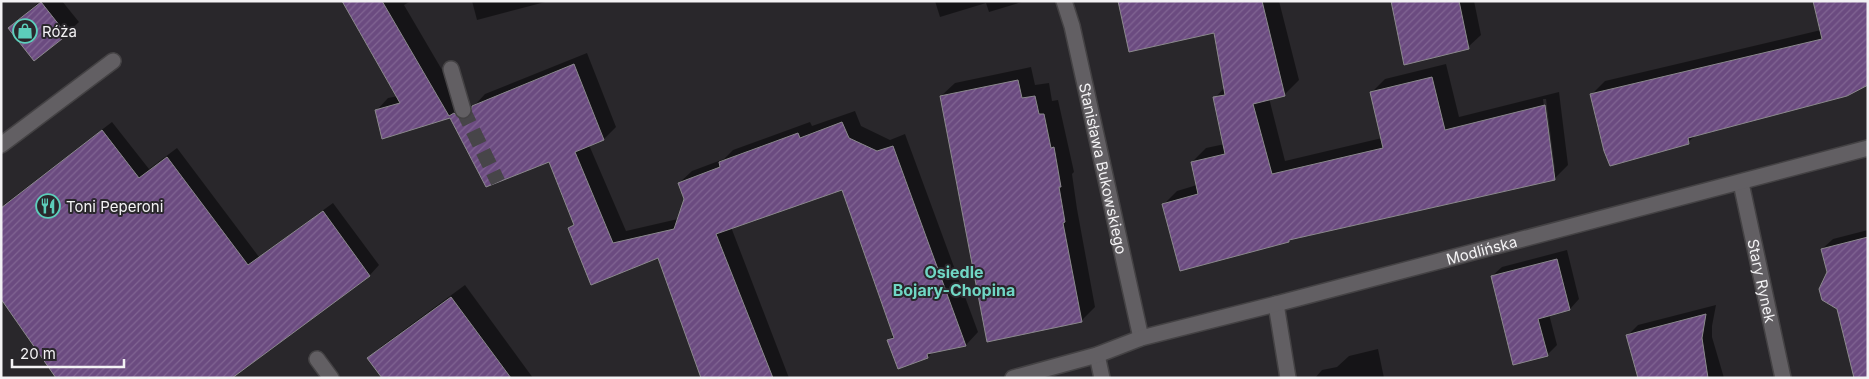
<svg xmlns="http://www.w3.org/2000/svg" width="1869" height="379" viewBox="0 0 1869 379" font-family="Inter,sans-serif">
  <defs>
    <pattern id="building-hatch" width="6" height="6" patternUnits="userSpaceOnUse" patternTransform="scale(1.25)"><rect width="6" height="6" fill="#6b4b80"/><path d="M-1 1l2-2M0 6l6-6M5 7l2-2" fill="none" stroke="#816593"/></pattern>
  </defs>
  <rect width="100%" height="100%" fill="#29272b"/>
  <!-- shadow -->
  <g fill="#0007" fill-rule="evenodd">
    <polygon points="40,1 62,1 79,22 66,34 10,28"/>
    <polygon points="343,1 411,1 404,5 462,104 467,101 473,107 485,94 587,53 616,127 604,139 589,145 626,231 678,219 685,199 679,183 692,171 724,159 733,150 810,122 812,126 855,111 861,126 890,140 905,134 978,332 966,345 934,351 928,357 889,340 894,335 843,188 731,227 789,378 703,378 658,257 592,283 570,228 575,223 550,160 451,117 376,111 388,98 398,96"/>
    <polygon points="472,1 549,1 477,20"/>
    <polygon points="935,1 1025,1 989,12 986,3 940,17"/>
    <path d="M1118,1H1279L1299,80L1285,94L1269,98L1285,161L1382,138L1371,93L1385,79L1446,64L1459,117L1559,92L1568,165L1554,179L1292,238L1289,241L1163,205L1177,191L1197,185L1192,162L1206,148L1225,144L1215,98L1225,87L1215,32ZM1543,99H1546L1555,170H1552Z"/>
    <polygon points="1392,1 1474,1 1481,35 1468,47"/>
    <polygon points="1821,30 1868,84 1696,135 1688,142 1591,95 1605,81"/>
    <polygon points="1031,67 1035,85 1049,83 1052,101 1058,100 1074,172 1072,174 1077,209 1095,307 1081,321 941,96 955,83"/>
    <polygon points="112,122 149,169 177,148 259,257 333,203 379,265 370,275 230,378 1,296 1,207"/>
    <polygon points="1868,230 1868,378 1828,272 1822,249 1833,239"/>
    <polygon points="1567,250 1579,299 1570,309 1549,314 1557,345 1547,355 1492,276 1502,267"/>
    <polygon points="465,285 533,378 383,378 369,358 382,346"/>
    <polygon points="1716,305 1712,326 1712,337 1724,378 1639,378 1628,335 1638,325"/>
    <polygon points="1378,349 1384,378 1315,378 1322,370 1337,367 1349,356"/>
  </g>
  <!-- building -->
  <g fill="url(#building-hatch)" stroke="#8b898d">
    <polygon points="342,1 382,1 449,116 454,113 460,119 470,116 472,106 574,64 604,140 575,152 613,243 674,229 684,199 678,183 720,167 719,162 798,133 800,138 842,122 849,138 877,151 893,146 966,346 927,354 928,358 898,369 887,340 894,338 842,190 716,234 773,378 701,378 658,258 591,285 568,228 574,225 549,162 486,187 450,118 382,139 375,110 400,103"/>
    <polygon points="1118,1 1262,1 1285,96 1253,104 1272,174 1383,148 1370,92 1432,77 1445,130 1545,105 1555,180 1289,240 1289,242 1180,271 1162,204 1198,194 1191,162 1225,154 1213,97 1225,95 1214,33 1129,52"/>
    <polygon points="1391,1 1459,1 1469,49 1404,65"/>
    <polygon points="1813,1 1868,1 1868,85 1847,96 1688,138 1689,144 1610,166 1604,151 1590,94 1822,39"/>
    <polygon points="41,2 67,35 34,61 8,28"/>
    <polygon points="1018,80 1022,98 1035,96 1039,114 1044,114 1051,148 1054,147 1061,187 1059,187 1065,222 1063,223 1082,322 987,342 940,96"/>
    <polygon points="102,130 139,178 167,157 248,265 323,211 370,276 232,378 56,378 1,299 1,208"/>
    <polygon points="1868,237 1868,378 1854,378 1837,309 1822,300 1819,289 1827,272 1821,249"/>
    <polygon points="1557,259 1570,310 1538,319 1548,356 1513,365 1491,276"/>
    <polygon points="451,297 511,378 382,378 367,358"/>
    <polygon points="1706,314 1702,338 1708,378 1638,378 1626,335"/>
  </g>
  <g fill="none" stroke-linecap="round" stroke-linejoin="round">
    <!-- street-tunnel -->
    <polyline stroke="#474549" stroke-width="15" stroke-dasharray="15 8" stroke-linecap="butt" points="463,110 498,182"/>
    <!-- lane casing -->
    <g stroke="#444244" stroke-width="18">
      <g id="lane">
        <polyline points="1,145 113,61"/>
        <polyline points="317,359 331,378"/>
      </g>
    </g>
    <!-- street casing -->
    <g stroke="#444244" stroke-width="18">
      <g id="street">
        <path id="s1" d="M1064,1L1072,26L1141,338"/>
        <polyline points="451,69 463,110"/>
        <path id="s2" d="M1741,183L1783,378"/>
        <polyline points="1276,304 1288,378"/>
        <polyline points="1097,355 1102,378"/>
        <path id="s3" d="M1013,378L1097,355L1141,338L1276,304L1868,148"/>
      </g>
    </g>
    <!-- lane -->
    <use href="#lane" stroke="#625f63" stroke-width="15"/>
    <!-- street -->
    <use href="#street" stroke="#625f63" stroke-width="15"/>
  </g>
  <!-- icons -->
  <defs>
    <g id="shop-ring" transform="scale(1.25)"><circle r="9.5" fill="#29272b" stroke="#5ccebb" stroke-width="1.5"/><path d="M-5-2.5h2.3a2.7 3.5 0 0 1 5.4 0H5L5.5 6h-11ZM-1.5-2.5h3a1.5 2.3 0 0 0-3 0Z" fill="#5ccebb"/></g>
    <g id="restaurant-ring" transform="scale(1.25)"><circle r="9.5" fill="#29272b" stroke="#5ccebb" stroke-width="1.5"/><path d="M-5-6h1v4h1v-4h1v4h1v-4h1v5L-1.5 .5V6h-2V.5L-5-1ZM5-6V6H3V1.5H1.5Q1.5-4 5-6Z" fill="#5ccebb"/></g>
  </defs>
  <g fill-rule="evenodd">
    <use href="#shop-ring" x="25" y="31"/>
    <use href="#restaurant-ring" x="48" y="206"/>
  </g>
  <g text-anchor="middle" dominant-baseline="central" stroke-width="4" stroke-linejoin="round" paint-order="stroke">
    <!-- poi labels -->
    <g font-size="15" fill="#f3f2f4" stroke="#29272b" text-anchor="start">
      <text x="42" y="31">Róża</text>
      <text x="66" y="206">Toni Peperoni</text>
    </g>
    <!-- street labels -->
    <g font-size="15" fill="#f3f2f4" stroke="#29272b">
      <text stroke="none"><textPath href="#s1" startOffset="172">Stanisława Bukowskiego</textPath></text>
      <text stroke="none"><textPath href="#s3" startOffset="486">Modlińska</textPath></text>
      <text stroke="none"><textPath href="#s2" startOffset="100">Stary Rynek</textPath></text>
    </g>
    <!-- neighbourhood labels -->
    <g font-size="16" font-weight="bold" fill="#70d6c4" stroke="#29272b">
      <text x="954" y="272">Osiedle<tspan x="954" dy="18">Bojary-Chopina</tspan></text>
    </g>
  </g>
  <!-- border -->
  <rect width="1869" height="379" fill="none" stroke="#f3f2f4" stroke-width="5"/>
  <!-- scale -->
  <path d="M12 359v8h112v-8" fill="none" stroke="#f3f2f4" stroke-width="2.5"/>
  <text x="20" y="359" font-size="15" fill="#f3f2f4" stroke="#29272b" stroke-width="4" paint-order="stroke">20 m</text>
</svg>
